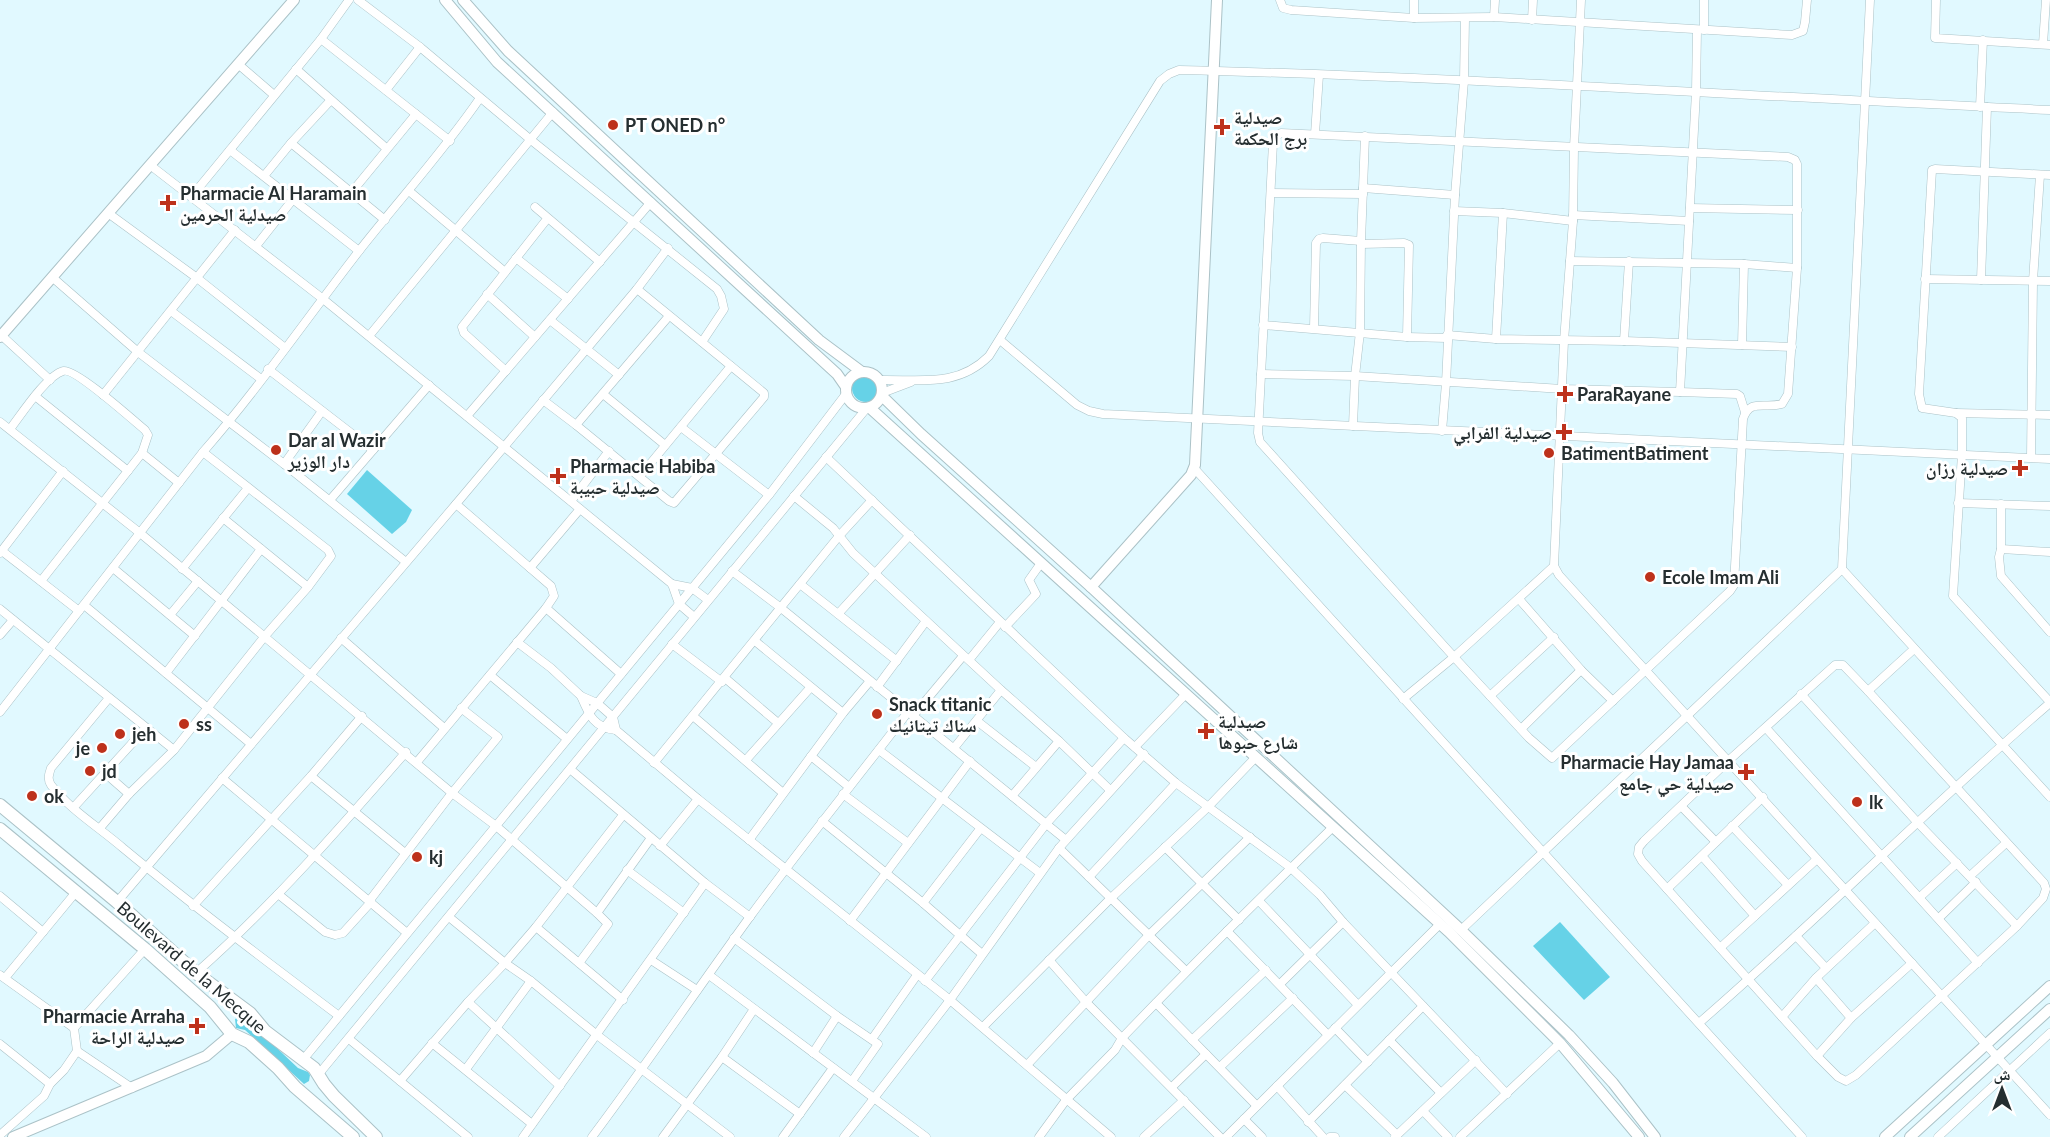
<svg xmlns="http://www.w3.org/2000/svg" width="2050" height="1137" viewBox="0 0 2050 1137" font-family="Lato,'Noto Naskh Arabic',sans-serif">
  <rect width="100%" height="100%" fill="#e1f9ff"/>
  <!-- green -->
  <g fill="#66d2e7">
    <circle cx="866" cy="388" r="14"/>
    <polygon points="367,470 412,510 406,522 392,534 347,494"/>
    <polygon points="1560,922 1610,977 1584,1000 1533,946"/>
    <polygon points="241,1016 245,1018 298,1068 308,1072 310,1075 309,1081 304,1084 245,1030 236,1028 235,1019"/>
  </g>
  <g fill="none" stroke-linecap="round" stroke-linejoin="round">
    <!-- street casing -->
    <g stroke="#abc2c7" stroke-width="9">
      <g id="street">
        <polyline points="358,0 420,47 531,140 717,289 721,296 724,309 702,342"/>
        <polyline points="1280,0 1283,8 1291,10 1414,18 1494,17 1792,35 1803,31 1805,22 1807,0"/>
        <polyline points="1414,0 1414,18"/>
        <polyline points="1581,0 1574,148 1573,221 1564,341 1554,566 1559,575 2050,1115"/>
        <polyline points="1936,0 1935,38 2050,45"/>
        <polyline points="1494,17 1495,0"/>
        <polyline points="1532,20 1533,0"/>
        <polyline points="1704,30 1704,0"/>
        <polyline points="321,39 450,141"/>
        <polyline points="2043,44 2046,0"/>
        <polyline points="238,64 274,95"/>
        <polyline points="296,69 386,148"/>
        <polyline points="386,90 420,47"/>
        <polyline points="1980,107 1983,40"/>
        <path d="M1281,133L1788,157L1795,160L1797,164V268L1788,394L1782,404C1764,409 1750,398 1743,419L1734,585L1730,591L1552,758L1529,738L1454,657L1260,442L1258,433L1273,143L1276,136Z"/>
        <polyline points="1315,134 1319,75"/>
        <polyline points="291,143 385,220"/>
        <polyline points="230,150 359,251"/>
        <polyline points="150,165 323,299 672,584 679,604 694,617"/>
        <polyline points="2050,175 1935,169 1932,170 1919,394 1922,408 1956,413 1962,418 1962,454 1953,596 2050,702"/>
        <polyline points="264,176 291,143 330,101"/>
        <polyline points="1363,188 1455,195"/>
        <polyline points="409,191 505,272"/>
        <polyline points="351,193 416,114"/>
        <polyline points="1271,193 1363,194"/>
        <polyline points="192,196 321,39 349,0"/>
        <polyline points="535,207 600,262"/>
        <polyline points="1690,208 1798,210"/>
        <polyline points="1454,211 1503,213"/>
        <polyline points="108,213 197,278 285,348"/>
        <polyline points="1573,215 1689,221"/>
        <polyline points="256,246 294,198"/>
        <polyline points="516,258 568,299"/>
        <polyline points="1570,261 1744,264 1797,268"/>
        <polyline points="52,277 138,352 284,464 406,562"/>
        <polyline points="1925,279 2050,281"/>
        <polyline points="1981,280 1987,107"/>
        <polyline points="487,294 535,337"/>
        <polyline points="171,311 261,379"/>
        <polyline points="550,320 619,375"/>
        <polyline points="1263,325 1407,337 1409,245 1404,243 1361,244"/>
        <polyline points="1314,328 1316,243 1319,239 1323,238 1361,241"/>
        <polyline points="1,335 50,380"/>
        <polyline points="1447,335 1496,339 1624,341 1629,261"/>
        <polyline points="369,336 553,112"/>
        <polyline points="1407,337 1447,338"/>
        <polyline points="1496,339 1503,213 1573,221"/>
        <polyline points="1000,340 1077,405 1089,411 1103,414 2050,459"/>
        <polyline points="1624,341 1792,347"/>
        <polyline points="1742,345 1744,264"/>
        <polyline points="268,369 373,450"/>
        <polyline points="506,371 464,333 462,327 547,219"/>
        <polyline points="1261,374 1355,376 1562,389 1680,392 1696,92 1697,30"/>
        <path d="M879,380C920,379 957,388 989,356L1160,81L1169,74L1179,70C1470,77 1760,97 2050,110"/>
        <polyline points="1680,392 1737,394 1740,396 1745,412"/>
        <polyline points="882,393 911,382"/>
        <polyline points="603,394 665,445"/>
        <polyline points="103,395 235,230"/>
        <polyline points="35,396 128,471"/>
        <polyline points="543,400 576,425 669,501 674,503 764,397 764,393 637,289"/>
        <polyline points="1956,413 2050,415"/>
        <polyline points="467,416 651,202"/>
        <polyline points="0,422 140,533 452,793 496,826 597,913 608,924 579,963"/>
        <polyline points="576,425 669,316"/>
        <polyline points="1353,426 1355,376 1360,332 1361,241 1365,136"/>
        <polyline points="681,427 769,495"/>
        <path d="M10,429C21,415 46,376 63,371C74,367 133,420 145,430L148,435L142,453L41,581"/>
        <polyline points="1442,431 1446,383 1455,195 1464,81 1465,18"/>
        <polyline points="142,453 179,483"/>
        <polyline points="826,457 1124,738 1176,783 1291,868 1320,895 1343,922 1507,1094"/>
        <polyline points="2031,457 2033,281 2040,175"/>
        <polyline points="284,464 322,411"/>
        <polyline points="1194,468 1802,1137"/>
        <polyline points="640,476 731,366"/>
        <polyline points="794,496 833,528 853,553 1001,690 1059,741 1110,790"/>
        <polyline points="330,500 429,385"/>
        <polyline points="571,501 609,451"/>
        <polyline points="1958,503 2050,506"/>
        <polyline points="2001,504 2001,549 1999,557 2001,576 2050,632"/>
        <polyline points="223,518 308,587"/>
        <polyline points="2001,549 2050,552"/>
        <polyline points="2,551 79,611"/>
        <polyline points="0,553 63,471"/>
        <polyline points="113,568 195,636"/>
        <polyline points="530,568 580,509"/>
        <polyline points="182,569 248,488"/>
        <polyline points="1842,569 2050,797"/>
        <polyline points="732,571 781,608 1066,840"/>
        <polyline points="672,584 692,588 708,600"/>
        <polyline points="800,584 838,614"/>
        <polyline points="1519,599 1581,670 1613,701"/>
        <polyline points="84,605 251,744"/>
        <polyline points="546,608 621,674"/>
        <polyline points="0,609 174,750"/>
        <polyline points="170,615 198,581"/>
        <polyline points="1005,627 1036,594 1029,580 1041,563"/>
        <polyline points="0,635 13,620"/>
        <polyline points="341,638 444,728"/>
        <polyline points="755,641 843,713"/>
        <polyline points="517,642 551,668 581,696 597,703 613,717 616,730"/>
        <polyline points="672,644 722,682"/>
        <polyline points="969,660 1000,622"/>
        <polyline points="897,661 838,614 910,535"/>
        <polygon points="1835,665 1843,665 1868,691 2044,883 2046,889 2043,898 2017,926 1856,1075 1846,1081 1838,1077 1817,1056 1642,861 1638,854 1639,847 1644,841 1728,761"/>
        <polyline points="166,673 261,549"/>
        <polyline points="490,675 567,739"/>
        <polyline points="725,678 778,723"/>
        <polyline points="877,687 926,621"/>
        <polyline points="1868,691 1914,649"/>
        <polyline points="1801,694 1918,823 2017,926"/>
        <path d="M581,696C589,715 594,728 616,730L698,799L950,1000L1111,1137"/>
        <polyline points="1490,696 1554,637"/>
        <path d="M109,698L51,768C49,774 47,779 51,785C69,809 100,828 123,848C193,906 266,961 339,1016"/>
        <polyline points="1403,699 1454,657 1554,566"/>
        <path d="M0,712L203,452C259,388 307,318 359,251C399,200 443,152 480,98"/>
        <polyline points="693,716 783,793"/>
        <polyline points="913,716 963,656"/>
        <polyline points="977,721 1036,767"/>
        <polyline points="1766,728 1978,963"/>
        <polyline points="1521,729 1581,670"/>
        <polyline points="1135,747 1185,695"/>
        <polyline points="954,748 1001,690"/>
        <polyline points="879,750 1040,873"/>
        <polyline points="811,756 849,787"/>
        <polyline points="746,760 810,688"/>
        <polyline points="417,762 546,608 554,596 551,586 456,504"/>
        <polyline points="654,763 839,536 872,500"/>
        <polyline points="570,769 705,883 750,917"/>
        <polyline points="105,773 129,794"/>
        <polyline points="311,776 405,853"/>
        <polyline points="222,778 407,933"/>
        <polyline points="843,794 908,843"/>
        <polyline points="1012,796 1059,741"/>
        <polyline points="74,807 146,728"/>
        <polyline points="1682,807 1716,842"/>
        <polyline points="822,821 923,903 982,954"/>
        <polyline points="1732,826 1788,885"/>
        <polyline points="100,828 129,794 174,750 265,636 308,587 331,556 328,550 203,452"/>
        <polyline points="749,840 843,713 870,681"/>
        <polyline points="660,846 698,799"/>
        <polyline points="1165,847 1239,920"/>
        <polyline points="1059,848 1186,971"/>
        <polyline points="1702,856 1755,916"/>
        <polyline points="627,870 684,913"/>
        <polyline points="1970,876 2006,843"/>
        <polyline points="1089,877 1176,783"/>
        <polyline points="1667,889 1763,797"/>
        <polyline points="278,894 325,932 335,935 343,933 371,902"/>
        <polyline points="0,896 43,932"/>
        <polyline points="1920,897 1957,863"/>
        <polyline points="370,900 452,793 498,737 461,708"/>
        <polyline points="1259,901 1358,1005"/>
        <polyline points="117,902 456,504 637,289 668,248"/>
        <polyline points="923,903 980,829"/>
        <polyline points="193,906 311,776 362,716"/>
        <polyline points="597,913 651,838"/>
        <polyline points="449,917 505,963 531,981 597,1035 730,1137"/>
        <polyline points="1939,918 1976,882"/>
        <polyline points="850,921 970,761"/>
        <polyline points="536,927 623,1000"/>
        <polyline points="1461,930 1842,569 1870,0"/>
        <polyline points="1227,931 1328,1035"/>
        <polyline points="1796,936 1826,968"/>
        <polyline points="734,938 837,1016 878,1044 852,1081"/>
        <polyline points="1720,948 1817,859"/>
        <polyline points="651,960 697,990"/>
        <polyline points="1049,960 1085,1001 1220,1137"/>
        <path d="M196,973C272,906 339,829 406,752"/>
        <polyline points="0,975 74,1028"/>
        <polyline points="709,975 926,1137"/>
        <polyline points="5,978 76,892"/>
        <polyline points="1816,978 1851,1018"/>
        <polyline points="925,981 1046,824 1124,738"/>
        <polyline points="1280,984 1343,922"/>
        <polyline points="468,1002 560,1086"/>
        <polyline points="1156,1003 1257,1106"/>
        <polyline points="1782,1017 1816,978 1875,923"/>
        <path d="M1699,1023C1819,919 1930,806 2050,703"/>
        <polyline points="983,1027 1110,899 1208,807 1255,758"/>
        <polyline points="1335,1028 1368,1062"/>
        <polyline points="349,1039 468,1137"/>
        <polyline points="872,1039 917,975"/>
        <polyline points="1192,1040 1266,970"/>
        <polyline points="1389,1040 1441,1093"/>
        <polyline points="432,1043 532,1124"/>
        <polyline points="0,1044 50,1084"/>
        <polyline points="77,1051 132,1088"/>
        <polyline points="813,1053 837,1016"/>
        <polyline points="1817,1056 1851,1018 1912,963"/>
        <polyline points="722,1057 800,1114"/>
        <polyline points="302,1061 769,495 846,394"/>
        <polyline points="1027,1065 1149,935 1250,837"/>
        <polyline points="1220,1067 1293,998"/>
        <polyline points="466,1069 531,981"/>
        <polyline points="318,1075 866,409"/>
        <polyline points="400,1081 468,1002 505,963 536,927 623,815"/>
        <polyline points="1345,1085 1397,1135"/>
        <polyline points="1277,1086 1323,1137"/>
        <polyline points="1172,1087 1206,1054"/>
        <polyline points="1423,1111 1448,1137"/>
        <polyline points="1244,1119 1262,1137"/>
        <polyline points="1308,1122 1423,1006"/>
        <polyline points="0,1135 44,1096 50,1084 64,1070 77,1051 74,1028 145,949"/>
        <polyline points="523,1137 705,883"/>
        <path d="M592,1137C646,1065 696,991 749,918C800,848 855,781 908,712"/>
        <polyline points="663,1137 722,1057 754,1009"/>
        <polyline points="783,1137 833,1068"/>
        <polyline points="844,1137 950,1000 1059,848 1144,754"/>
        <path d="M1039,1137L1066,1100L1115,1050L1122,1038C1191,966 1261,897 1332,828"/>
        <polyline points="1144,1137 1184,1100"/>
        <polyline points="1226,1137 1440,924"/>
        <polyline points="1330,1137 1335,1137"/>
        <polyline points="1395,1137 1476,1060"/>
        <polyline points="1460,1137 1560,1043"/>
        <polyline points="1938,1137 2050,1033"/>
      </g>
    </g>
    <!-- secondary casing -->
    <g stroke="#abc2c7" stroke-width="12">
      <g id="secondary">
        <polyline points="445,0 497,62 837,374 846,387"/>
        <polyline points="463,0 508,51 819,340 862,372"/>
        <polyline points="0,337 294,0"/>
        <circle cx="864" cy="390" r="18"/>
        <polyline points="882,396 921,434 1091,587 1461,930 1569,1035 1613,1083 1655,1137"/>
        <polyline points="870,408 1449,932 1560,1043 1639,1137"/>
        <polyline points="1091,587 1191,475 1195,465 1217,0"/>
        <polyline points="13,1137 206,1056 232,1034"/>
        <polyline points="1885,1137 2050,986"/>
        <polyline points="1910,1137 2050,1009"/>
      </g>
    </g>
    <!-- primary casing -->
    <g stroke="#abc2c7" stroke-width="14">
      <g id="primary">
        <polyline points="0,805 117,902 196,973 250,1013 265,1031 314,1068 324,1084 334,1096 376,1137"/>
        <polyline points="0,829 145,949 210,1007 232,1034 249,1042 278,1068 295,1087 353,1137"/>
      </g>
    </g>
    <!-- street -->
    <use href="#street" stroke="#fff" stroke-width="8"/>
    <!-- secondary -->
    <use href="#secondary" stroke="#fff" stroke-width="10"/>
    <!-- primary -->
    <use href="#primary" stroke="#fff" stroke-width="12"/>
  </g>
  <!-- markers -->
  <g fill="#bd311b" stroke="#fff" stroke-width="2">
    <circle cx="613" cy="125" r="6"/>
    <path d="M1219 118h6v6h6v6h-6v6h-6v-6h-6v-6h6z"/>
    <path d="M165 194h6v6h6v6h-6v6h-6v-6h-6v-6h6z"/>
    <path d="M1562 385h6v6h6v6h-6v6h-6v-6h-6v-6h6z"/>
    <path d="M1561 423h6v6h6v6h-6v6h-6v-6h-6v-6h6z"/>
    <circle cx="276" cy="450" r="6"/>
    <circle cx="1549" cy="453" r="6"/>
    <path d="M2017 459h6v6h6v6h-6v6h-6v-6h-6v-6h6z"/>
    <path d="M555 467h6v6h6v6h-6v6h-6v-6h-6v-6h6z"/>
    <circle cx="1650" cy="577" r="6"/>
    <circle cx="877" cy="714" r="6"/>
    <circle cx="184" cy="724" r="6"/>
    <path d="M1203 722h6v6h6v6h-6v6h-6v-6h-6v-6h6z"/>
    <circle cx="120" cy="734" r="6"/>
    <circle cx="102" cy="748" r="6"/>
    <circle cx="90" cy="771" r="6"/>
    <path d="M1743 763h6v6h6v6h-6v6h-6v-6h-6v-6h6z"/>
    <circle cx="32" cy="796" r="6"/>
    <circle cx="1857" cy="802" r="6"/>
    <circle cx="417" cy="857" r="6"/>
    <path d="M194 1017h6v6h6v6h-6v6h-6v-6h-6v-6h6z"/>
  </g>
  <g text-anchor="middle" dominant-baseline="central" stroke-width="6" stroke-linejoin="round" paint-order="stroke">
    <!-- poi labels -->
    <g font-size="18" font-weight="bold" fill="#252e30" stroke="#fff" text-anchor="start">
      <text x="1234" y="117">صيدلية<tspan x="1234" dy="21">برج الحكمة</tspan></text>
      <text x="625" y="125">PT ONED n°</text>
      <text x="180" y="193">Pharmacie Al Haramain<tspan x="180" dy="21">صيدلية الحرمين</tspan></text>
      <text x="1577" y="394">ParaRayane</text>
      <text x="1552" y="432" text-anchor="end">صيدلية الفرابي</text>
      <text x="288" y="440">Dar al Wazir<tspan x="288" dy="21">دار الوزير</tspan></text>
      <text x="1561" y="453">BatimentBatiment</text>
      <text x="570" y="466">Pharmacie Habiba<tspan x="570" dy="21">صيدلية حبيبة</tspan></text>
      <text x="2008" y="468" text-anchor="end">صيدلية رزان</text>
      <text x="1662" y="577">Ecole Imam Ali</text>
      <text x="889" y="704">Snack titanic<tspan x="889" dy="21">سناك تيتانيك</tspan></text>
      <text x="1218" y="721">صيدلية<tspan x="1218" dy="21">شارع حبوها</tspan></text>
      <text x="196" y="724">ss</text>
      <text x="132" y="734">jeh</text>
      <text x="90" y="748" text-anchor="end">je</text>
      <text x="1734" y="762" text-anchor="end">Pharmacie Hay Jamaa<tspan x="1734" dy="21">صيدلية حي جامع</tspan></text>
      <text x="102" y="771">jd</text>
      <text x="44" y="796">ok</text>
      <text x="1869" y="802">lk</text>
      <text x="429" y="857">kj</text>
      <text x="185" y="1016" text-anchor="end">Pharmacie Arraha<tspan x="185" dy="21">صيدلية الراحة</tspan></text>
    </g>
    <!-- street labels -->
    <g font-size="18" fill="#252e30" stroke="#fff">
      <text transform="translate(192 967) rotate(41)">Boulevard de la Mecque</text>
    </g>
  </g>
  <!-- north arrow -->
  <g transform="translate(2002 1089)" stroke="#ffffff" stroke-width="4.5" paint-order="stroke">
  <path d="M0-4.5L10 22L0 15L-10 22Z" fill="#252e30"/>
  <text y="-9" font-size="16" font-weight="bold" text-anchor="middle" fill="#252e30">ش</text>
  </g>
</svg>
